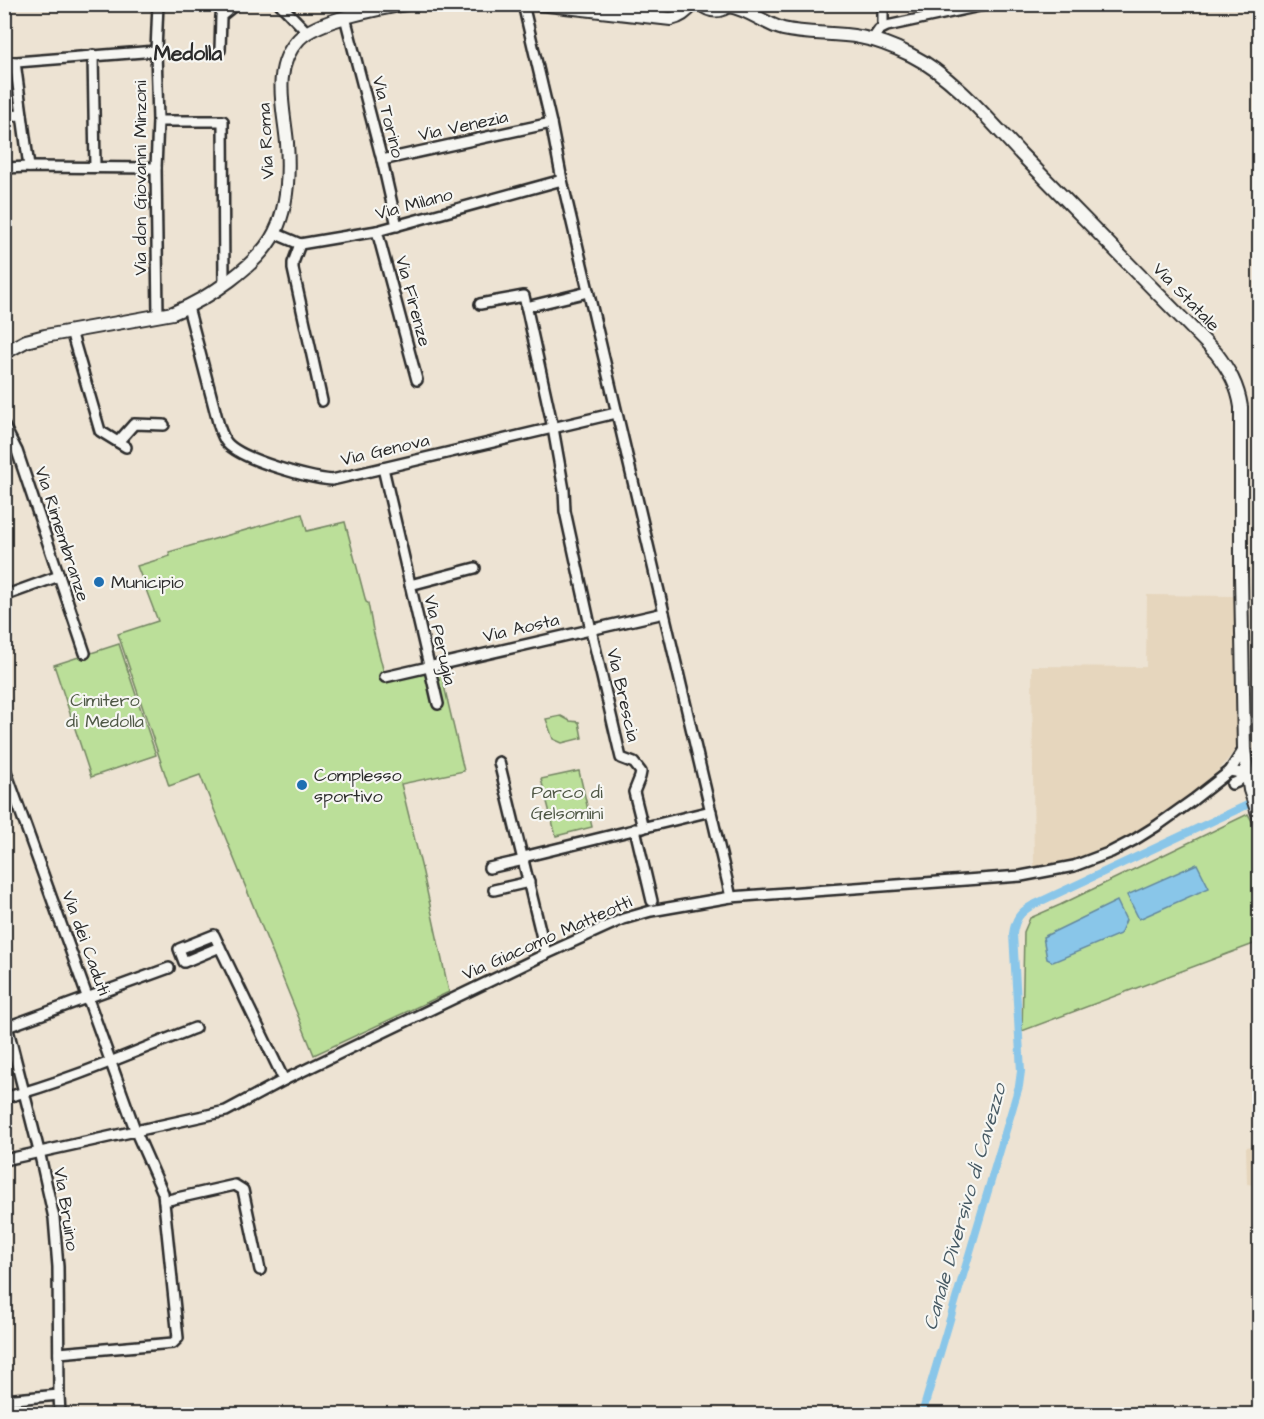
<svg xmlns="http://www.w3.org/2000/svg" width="1264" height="1419" viewBox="0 0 1264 1419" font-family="'Architects Daughter',sans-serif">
  <rect width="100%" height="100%" fill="#ede3d3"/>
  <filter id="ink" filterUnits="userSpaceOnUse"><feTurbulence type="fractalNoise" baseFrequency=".0167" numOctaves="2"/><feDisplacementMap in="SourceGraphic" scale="12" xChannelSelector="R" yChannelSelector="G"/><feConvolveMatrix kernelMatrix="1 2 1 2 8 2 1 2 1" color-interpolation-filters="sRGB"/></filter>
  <g filter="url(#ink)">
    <!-- built -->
    <g fill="#e6d6bd">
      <polygon points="1147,595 1236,596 1238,746 1220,769 1175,808 1127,840 1084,858 1034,871 1032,666 1146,667"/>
      <polygon points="1259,1145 1260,1145 1259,1186 1247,1184 1246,1147"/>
    </g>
    <!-- green -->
    <g fill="#bbdf99" stroke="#738562" stroke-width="1.5">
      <polygon points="302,514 307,531 345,522 366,602 368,603 373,630 384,673 438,660 464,771 401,784 423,873 449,992 314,1055 200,775 169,786 118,634 158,621 137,566 170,556 169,552"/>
      <polygon points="119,644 156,755 91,777 54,665"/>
      <polygon points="561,716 570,721 579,722 582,738 562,743 553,739 546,719"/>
      <polygon points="579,771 592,827 556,836 541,779"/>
      <polygon points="1248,814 1259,834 1259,942 1022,1031 1024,932 1030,918 1060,905"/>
    </g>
    <!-- water -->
    <g fill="#89c6e9" stroke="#63889d" stroke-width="1.5">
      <polygon points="1197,864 1209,888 1139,919 1127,895"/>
      <polygon points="1117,901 1126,920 1120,934 1053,962 1047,959 1043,937"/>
    </g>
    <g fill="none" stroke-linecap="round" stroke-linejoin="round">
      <!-- canal -->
      <path stroke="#89c6e9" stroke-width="8" d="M922,1414L1019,1086L1021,1071L1013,934C1015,919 1020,912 1033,905L1260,799"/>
      <!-- minor casing -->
      <g stroke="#2b2b2b" stroke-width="14">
        <g id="minor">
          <polyline points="158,4 156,51 158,121 156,168 158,316"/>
          <polyline points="280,4 307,32"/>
          <polyline points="523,4 551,123 562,180 731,897"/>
          <polyline points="345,17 382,160 397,226"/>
          <polyline points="883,27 883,4"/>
          <polyline points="872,40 879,30 887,26 989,4"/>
          <polyline points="220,50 221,16 236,4"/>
          <polyline points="93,55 95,167"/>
          <polyline points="15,62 29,167"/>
          <polyline points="4,63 156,51"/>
          <polyline points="4,116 22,115"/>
          <polyline points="158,121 223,121 224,285"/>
          <polyline points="382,160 551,123"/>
          <polyline points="4,168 29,167 156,168"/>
          <polyline points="377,231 417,380"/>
          <polyline points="274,233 300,244 377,231 562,180"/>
          <polyline points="300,244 293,263 293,269 322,401"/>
          <polyline points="480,304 524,296 553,428 564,490 565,511 591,630 621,758 634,763 641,772 640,777 634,792 643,828"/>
          <path d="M188,307L219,426C221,432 223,438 227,443C242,460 309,478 332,480L616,413"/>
          <polyline points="526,307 588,292"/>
          <polyline points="71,331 100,431 126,447"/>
          <polyline points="4,426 17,451 85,653"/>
          <polyline points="118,442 134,424 164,425"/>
          <polyline points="383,468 438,704"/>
          <polyline points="410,585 475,568"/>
          <polyline points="4,596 59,576"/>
          <polyline points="385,677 664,613"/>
          <polyline points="499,762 546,954"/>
          <polyline points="4,766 136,1132 163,1193 178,1338 173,1343 59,1353"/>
          <polyline points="1230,771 1247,774 1237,782 1232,784"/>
          <polyline points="635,829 652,901"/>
          <polyline points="523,857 711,811"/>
          <polyline points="489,868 524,860"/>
          <polyline points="494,890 529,882"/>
          <polyline points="220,947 184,962 179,949 214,935 284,1080"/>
          <polyline points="4,1014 39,1151 54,1218 58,1267 59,1395 60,1414"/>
          <polyline points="4,1028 169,968"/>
          <path d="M4,1098C69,1081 133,1052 195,1028"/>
          <polyline points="4,1160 226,1111 284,1080 546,954 623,919 651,911 731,897 1021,876 1074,866 1111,852 1134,840 1158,825 1193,800 1230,771 1244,749"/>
          <polyline points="164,1201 235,1185 243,1190 260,1270"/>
          <polyline points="4,1400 59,1395"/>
        </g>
      </g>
      <!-- major casing -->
      <g stroke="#2b2b2b" stroke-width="16">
        <g id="major">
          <path d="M539,4L671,19C681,17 687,12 693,4"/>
          <path d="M701,4C711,13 721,12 731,4"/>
          <path d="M729,6C749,9 764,24 783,29C808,35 835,32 860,37C877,40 895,47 911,55C953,76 990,121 1022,155C1087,221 1151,287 1216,353C1229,370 1238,386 1241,407V576L1244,749L1250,790L1260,819"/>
          <path d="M4,353L26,341L45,336L173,313C206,300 259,265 275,232C288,206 289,172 287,143C284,108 271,68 299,39C317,20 380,8 406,4"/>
        </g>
      </g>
      <!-- minor -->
      <use href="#minor" stroke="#f6f6f2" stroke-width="9"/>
      <!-- major -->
      <use href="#major" stroke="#f6f6f2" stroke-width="12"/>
    </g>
  </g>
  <!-- markers -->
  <g fill="#1f6fb2" stroke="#f6f6f2" stroke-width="2">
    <circle cx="99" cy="582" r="6"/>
    <circle cx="302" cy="785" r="6"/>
  </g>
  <g text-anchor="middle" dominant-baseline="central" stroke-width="4.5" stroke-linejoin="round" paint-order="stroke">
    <!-- street labels -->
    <g font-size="18" fill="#2b2b2b" stroke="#f6f6f2">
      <text transform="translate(388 117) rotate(76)">Via Torino</text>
      <text transform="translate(463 126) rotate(-12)">Via Venezia</text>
      <text transform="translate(266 141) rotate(-93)">Via Roma</text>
      <text transform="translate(140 178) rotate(-90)">Via don Giovanni Minzoni</text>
      <text transform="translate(414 204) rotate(-15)">Via Milano</text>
      <text transform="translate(1186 297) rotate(46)">Via Statale</text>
      <text transform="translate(413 301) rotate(75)">Via Firenze</text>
      <text transform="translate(385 450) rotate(-13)">Via Genova</text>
      <text transform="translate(62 534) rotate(72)">Via Rimembranze</text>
      <text transform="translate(521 628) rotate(-13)">Via Aosta</text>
      <text transform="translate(440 640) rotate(77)">Via Perugia</text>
      <text transform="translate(623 695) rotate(77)">Via Brescia</text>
      <text transform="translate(547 938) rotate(-24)">Via Giacomo Matteotti</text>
      <text transform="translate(86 943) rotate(70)">Via dei Caduti</text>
      <text transform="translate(66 1209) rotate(81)">Via Bruino</text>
    </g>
    <!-- poi labels -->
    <g font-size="18" fill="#2b2b2b" stroke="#f6f6f2" text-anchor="start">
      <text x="111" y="582">Municipio</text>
      <text x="314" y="775">Complesso<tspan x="314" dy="21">sportivo</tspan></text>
    </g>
    <!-- park labels -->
    <g font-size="18" fill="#4f5846" stroke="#f6f6f2">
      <text x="105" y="700">Cimitero<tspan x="105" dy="21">di Medolla</tspan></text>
      <text x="567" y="792">Parco di<tspan x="567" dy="21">Gelsomini</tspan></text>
    </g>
    <!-- water labels -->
    <g font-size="20" font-style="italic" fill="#475a64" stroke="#f6f6f2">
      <text transform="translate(965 1207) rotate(-74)">Canale Diversivo di Cavezzo</text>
    </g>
    <!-- quarter labels -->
    <g font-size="21" font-weight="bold" fill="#2b2b2b" stroke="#f6f6f2">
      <text x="188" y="53">Medolla</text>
    </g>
  </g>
  <!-- margin -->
  <rect width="1264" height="1419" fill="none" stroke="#f6f6f2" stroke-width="24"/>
  <rect x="12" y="12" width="1240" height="1395" fill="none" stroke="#2b2b2b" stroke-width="2" filter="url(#ink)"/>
</svg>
